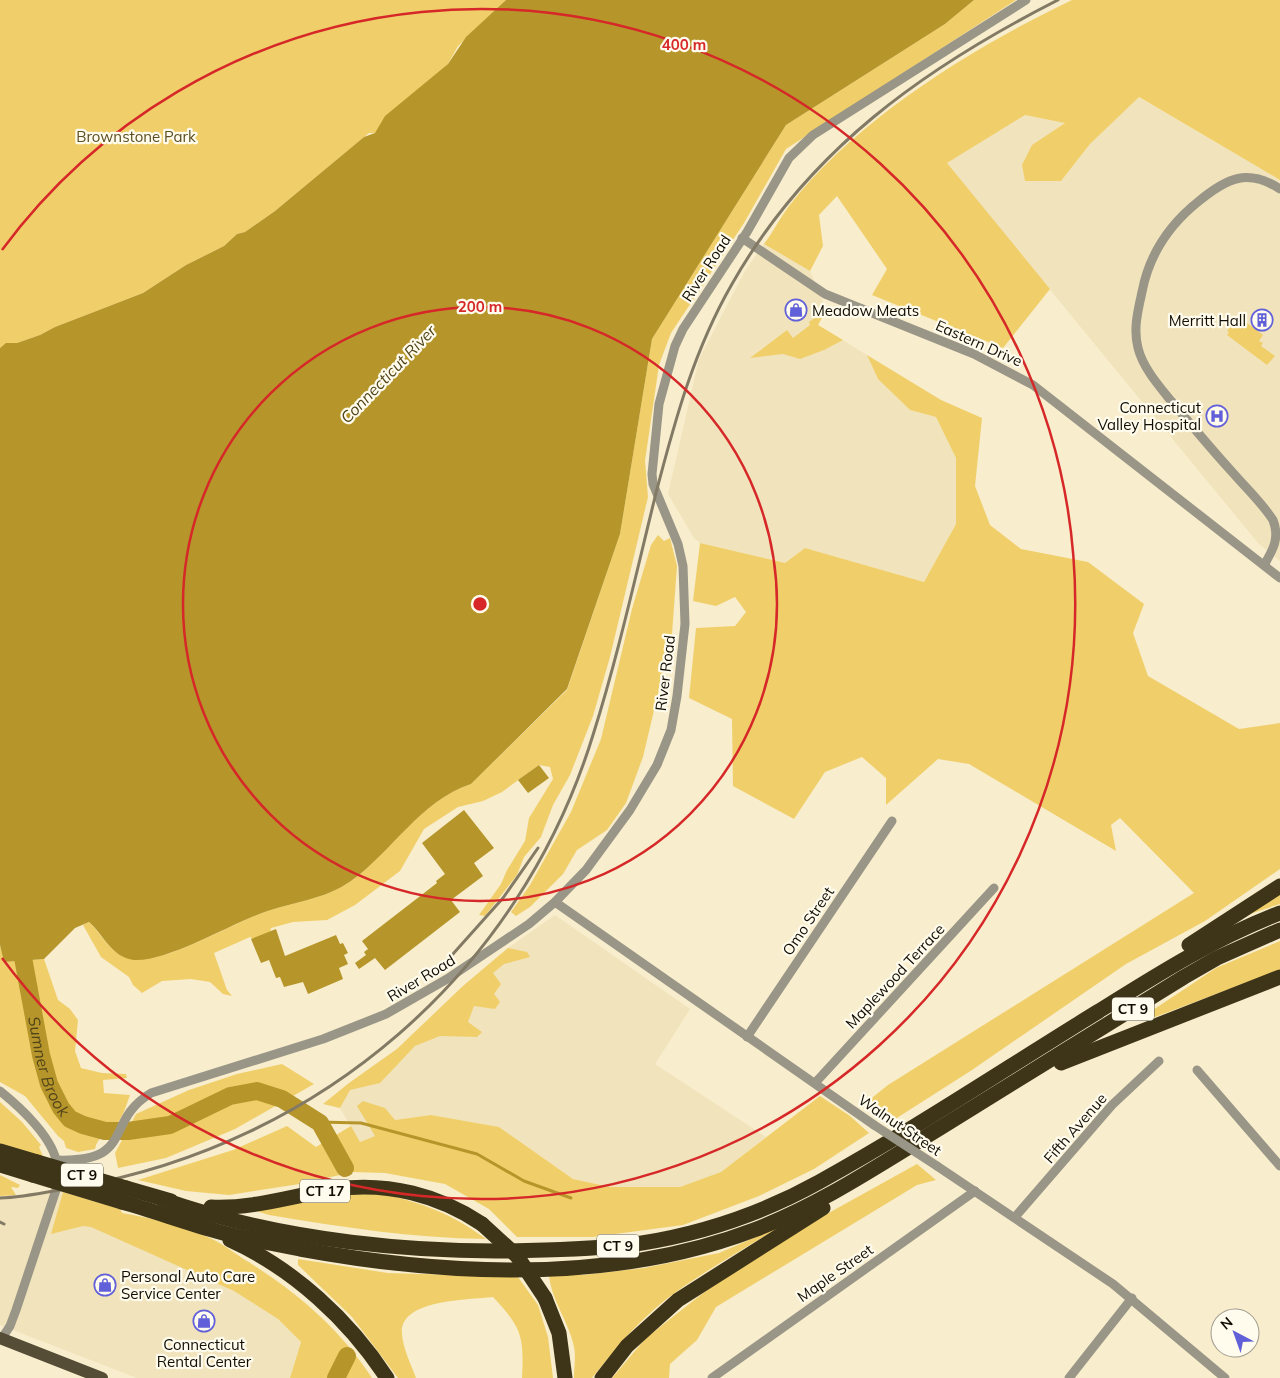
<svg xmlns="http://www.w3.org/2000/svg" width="1280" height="1378" viewBox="0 0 1280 1378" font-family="Mulish,sans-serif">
  <rect width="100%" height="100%" fill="#f8edcc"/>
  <!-- built -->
  <g fill="#f1e3bb">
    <polygon points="1138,97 1280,180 1280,561 1258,543 946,163 1025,115 1066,122 1032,145 1061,181 1090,144"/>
    <polygon points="764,244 810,271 826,309 818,325 867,355 878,379 910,410 936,417 956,458 956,524 924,582 805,548 785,563 700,543 694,538 668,494 699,359 745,271"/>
    <polygon points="555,915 690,1009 655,1064 766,1137 721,1172 681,1187 610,1187 573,1179 499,1127 431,1115 395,1120 375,1136 360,1142 340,1108 349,1083 397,1049 463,986 508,948"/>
    <polygon points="56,1190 120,1209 122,1213 197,1273 234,1291 278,1319 301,1342 290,1378 137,1378 0,1325 0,1197"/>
  </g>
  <!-- green -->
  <g fill="#f0cf6b">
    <polygon points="0,0 506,0 458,46 448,64 375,133 369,133 275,211 245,232 237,234 224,246 186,265 143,293 55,327 40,335 17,343 7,343 0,348"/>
    <path d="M974,0H1016L786,149L744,223L671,333L659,365L645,461L648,497L610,657L593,716L570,775L553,805L541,837L524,857L517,875L485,916L479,915L501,884L507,870L525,841L529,818L553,779L550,767L539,765L502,792L483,801L458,807L424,829L400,871L355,905L327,920L293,922L271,928L270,934L256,941L250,937L214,953L227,990L232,996L223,994L210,982L191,979L162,981L142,993L133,985L129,977L101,957L83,925L89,922C103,935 111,957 134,959C167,963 229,925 262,913C292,902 324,900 351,881C393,851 420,801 471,784L567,690L620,534L652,339L786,125L945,24Z"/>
    <path d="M1072,0H1280V180L1139,97L1090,144L1061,181H1025L1022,165L1032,145L1065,123L1025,115L947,163L1050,289L1003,348L872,295L887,269L837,196L819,215L823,246L810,271L764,244C773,232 780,218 789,206C856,119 974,47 1072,0Z"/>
    <polygon points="822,312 824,314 818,325 843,340 824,350 800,359 783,354 750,358 787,330 793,338 810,325 809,322"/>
    <polygon points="1238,316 1263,335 1259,341 1263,343 1261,346 1275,356 1267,365 1227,335 1229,332 1227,331"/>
    <polygon points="867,355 941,400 982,418 975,486 990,525 1021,549 1088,562 1144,604 1133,633 1148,676 1239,729 1280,723 1280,869 1205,921 1126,964 972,1070 889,1123 863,1105 888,1085 1194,893 1120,818 1111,825 1116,851 969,764 938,759 886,805 886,778 862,757 825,772 794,819 733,786 732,719 689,698 696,628 735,626 746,612 735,597 716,606 693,601 700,543 785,563 805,548 924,582 956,524 956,458 936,417 910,410 878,379"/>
    <polygon points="658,535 664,541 670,538 677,566 672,634 643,757 626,803 607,830 577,850 563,874 530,907 516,916 511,912 530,885 571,812 601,739 632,609 651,545"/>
    <polygon points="1280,887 1280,904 1235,919"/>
    <polygon points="1280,941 1280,970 1155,1017 1141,1018 1216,968"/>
    <path d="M0,945L4,962L44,959L58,1000L70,1009L78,1020L75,1051L81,1068L102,1073L126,1074L127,1078L103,1080L104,1093L130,1095C126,1106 123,1117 116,1125C108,1133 97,1137 95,1149L78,1152L66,1148L64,1141L58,1136L25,1096L0,1082Z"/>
    <polygon points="508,948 527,952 530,957 504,964 493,973 501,984 494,994 500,1002 495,1009 474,1006 468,1022 482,1032 477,1037 440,1036 415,1046 380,1083 350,1090 340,1108 323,1104 349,1083 397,1049 463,986"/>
    <polygon points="282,1064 314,1084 235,1129 166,1158 118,1168 115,1153 136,1114 189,1090 237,1074"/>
    <polygon points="820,1096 850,1116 869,1133 814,1169 759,1196 683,1225 593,1237 517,1237 489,1209 445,1184 385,1173 352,1172 306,1183 229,1195 186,1191 138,1180 233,1150 287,1126 316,1147 351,1126 360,1142 375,1136 357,1106 363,1101 385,1108 395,1120 431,1115 499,1127 573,1179 610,1187 680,1187 721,1172"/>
    <polygon points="0,1102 22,1122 41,1145 39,1147 43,1156 39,1155 38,1158 0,1145"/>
    <polygon points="917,1164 936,1180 917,1185 716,1307 697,1340 670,1364 669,1378 612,1378 646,1338 712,1286 816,1220"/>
    <polygon points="0,1175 20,1185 18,1188 11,1187 16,1195 0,1196"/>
    <path d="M366,1190C415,1201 445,1209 486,1239C412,1238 341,1227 269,1215L256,1211Z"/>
    <path d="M63,1192L120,1209L122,1213C151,1218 182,1225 210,1238C221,1243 232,1251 242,1258C293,1289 339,1327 372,1378H290L301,1342L278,1319L234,1291L91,1227L83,1226L51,1234Z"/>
    <path d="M781,1226C739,1253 684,1281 648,1315C627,1334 610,1356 592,1378H574C574,1368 576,1356 574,1347C569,1322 550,1298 549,1274L570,1272L583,1275L644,1268L719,1253Z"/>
    <path d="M298,1259L388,1273L518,1277L538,1305L548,1337L553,1378H522C524,1336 522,1328 493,1297C468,1300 399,1299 402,1334C403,1349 411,1364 416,1378H398L352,1317L298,1265Z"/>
  </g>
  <!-- water -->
  <g fill="#b6962a">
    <path d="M506,0H974L945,24L786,125L652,339L620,534L567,689L471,784C420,801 393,851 351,881C324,900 292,902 262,913C229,925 167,962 134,960C111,957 104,935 89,922L75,928L44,959L4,962L0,945V348L6,343H17L40,335L55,327L143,293L186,265L224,246L237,234L245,232L275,211L364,137L375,133L385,116L448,64L466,37Z"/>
    <polygon points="539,765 549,778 528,793 518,780"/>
    <polygon points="464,810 494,848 474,863 483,876 451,900 460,912 385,970 375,958 359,969 355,963 366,955 364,952 368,949 362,941 437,883 436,881 445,874 422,843"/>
    <polygon points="276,929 285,956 336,935 340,944 343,943 348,953 344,955 348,964 339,968 343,979 308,994 303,982 284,987 280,977 276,978 269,960 261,963 251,939"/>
  </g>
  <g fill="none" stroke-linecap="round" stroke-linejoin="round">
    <!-- stream -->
    <polyline stroke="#b6962a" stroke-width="3" points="318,1122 361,1123 477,1154 524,1181 571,1198"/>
    <!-- river -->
    <g stroke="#b6962a" stroke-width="18">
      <path id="s1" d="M19,936L41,1055L49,1084L61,1108L70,1119L83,1125L105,1131H128L170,1125L230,1096L257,1091L282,1099L320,1123L345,1168"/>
      <polyline points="336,1378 347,1356"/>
    </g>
    <!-- minor -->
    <g stroke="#999587" stroke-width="9">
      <polyline points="742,238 825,294 974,354 1033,385 1280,578"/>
      <path d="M1264,565C1273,550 1280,538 1273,520C1262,503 1247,489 1234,474C1212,450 1192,426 1172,402C1159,386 1143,368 1138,348C1133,329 1138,310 1142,292C1149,255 1170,224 1199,201C1227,178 1248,168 1280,189"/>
      <polyline points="555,902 874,1125"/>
      <polyline points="747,1037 892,821"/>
      <polyline points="1197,1070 1280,1166"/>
      <polyline points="815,1083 994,888"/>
      <path d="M0,1091C20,1107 55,1139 57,1166"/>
      <path d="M56,1160C136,1163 103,1122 151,1093L323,1039L386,1014L447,979L529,924L555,902L586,870L630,810L657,765L671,730L677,696L685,624L683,566L678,544L653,484L652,474L659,404L675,346L683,329L747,232L789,158L813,135L1026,0"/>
      <polyline points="937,1166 1113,1284 1225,1378"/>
      <polyline points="1015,1217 1112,1105 1159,1061"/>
      <polyline points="2,1338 10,1326 16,1310 56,1190 57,1179"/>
      <polyline points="712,1378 975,1191"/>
      <polyline points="1069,1378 1132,1298"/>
    </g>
    <!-- primary -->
    <polyline stroke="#554d36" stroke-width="12" points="0,1338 102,1378"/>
    <!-- motorway -->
    <g stroke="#3e3519" stroke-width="15">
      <polyline points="1189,945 1280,886"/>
      <polyline points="1061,1063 1280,977"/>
      <polyline points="0,1151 37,1162"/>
      <polyline points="0,1165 33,1175"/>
      <polyline points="126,1188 171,1201"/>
      <path d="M162,1199C280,1241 421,1255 545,1250C578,1249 610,1248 642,1243C704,1233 765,1212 819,1182C915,1129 1006,1068 1099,1011C1158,974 1215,938 1280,913"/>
      <path d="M122,1202C154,1211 184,1222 216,1231C243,1239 272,1243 300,1249C447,1276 612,1284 754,1230C820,1205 879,1165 940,1128C1021,1078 1103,1027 1184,977L1217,958L1280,930"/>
      <path d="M211,1207C255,1209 294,1195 336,1189C388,1182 439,1195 482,1224"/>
      <path d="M230,1240C294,1269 349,1320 387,1378"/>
      <polyline points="545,1298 559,1333 565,1378"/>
      <polyline points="602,1378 627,1346 678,1300 823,1208"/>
    </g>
    <!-- rail -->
    <g stroke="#827a65" stroke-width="3">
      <polyline points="444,964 503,898 538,848"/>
      <path d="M0,1198C26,1197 51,1191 76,1187C320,1144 520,973 593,735C618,656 636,574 656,493C675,420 694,350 732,284C808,150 924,68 1058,0"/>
      <polyline points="0,1222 4,1224"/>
    </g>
    <!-- minor-bridge -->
    <polyline stroke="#999587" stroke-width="9" points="874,1125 937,1166"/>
    <!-- motorway-bridge -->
    <g stroke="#3e3519" stroke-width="15">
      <polyline points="37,1162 126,1188"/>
      <polyline points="33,1175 122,1202"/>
      <polyline points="482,1224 517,1256 545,1298"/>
    </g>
  </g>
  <!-- distance rings -->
  <g fill="none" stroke="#d62828" stroke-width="2.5">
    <circle cx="480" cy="604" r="297"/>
    <path d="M2 250A595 595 0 1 1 2 958"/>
  </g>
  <!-- icons -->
  <defs>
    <g id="shop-ring" transform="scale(1.125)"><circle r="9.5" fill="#fffbed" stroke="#6160d9" stroke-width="1.5"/><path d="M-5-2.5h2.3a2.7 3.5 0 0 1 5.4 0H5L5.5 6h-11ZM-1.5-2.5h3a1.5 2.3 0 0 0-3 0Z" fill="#6160d9"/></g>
    <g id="building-ring" transform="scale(1.125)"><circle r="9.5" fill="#fffbed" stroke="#6160d9" stroke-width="1.5"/><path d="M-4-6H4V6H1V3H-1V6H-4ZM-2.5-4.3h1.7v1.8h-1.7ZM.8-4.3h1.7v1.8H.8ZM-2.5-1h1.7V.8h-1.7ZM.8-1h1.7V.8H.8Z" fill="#6160d9"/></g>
    <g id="hospital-ring" transform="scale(1.125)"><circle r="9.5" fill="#fffbed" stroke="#6160d9" stroke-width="1.5"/><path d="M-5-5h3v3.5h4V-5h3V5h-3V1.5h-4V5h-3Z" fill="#6160d9"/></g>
  </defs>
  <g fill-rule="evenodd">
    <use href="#shop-ring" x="796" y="310"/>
    <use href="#building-ring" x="1262" y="320"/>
    <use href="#hospital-ring" x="1217" y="416"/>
    <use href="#shop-ring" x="105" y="1285"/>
    <use href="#shop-ring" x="204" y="1321"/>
  </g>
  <g text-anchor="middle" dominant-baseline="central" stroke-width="4.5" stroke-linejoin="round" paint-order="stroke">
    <!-- shield labels -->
    <g fill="#fffbed" stroke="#585449" stroke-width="1">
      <rect x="1112" y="997.5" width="42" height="23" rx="4"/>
      <rect x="61" y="1163.5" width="42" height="23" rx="4"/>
      <rect x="300" y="1179.5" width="50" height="23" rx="4"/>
      <rect x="597" y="1234.5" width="42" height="23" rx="4"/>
    </g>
    <g font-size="14" font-weight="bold" fill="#110d03">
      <text x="1133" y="1009">CT 9</text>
      <text x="82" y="1175">CT 9</text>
      <text x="325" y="1191">CT 17</text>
      <text x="618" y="1246">CT 9</text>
    </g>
    <!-- park labels -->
    <g font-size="15" fill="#5b4e23" stroke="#fffbed">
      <text x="136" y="136">Brownstone Park</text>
    </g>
    <!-- street labels -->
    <g font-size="15" fill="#110d03" stroke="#fffbed">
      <text transform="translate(706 268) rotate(-57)">River Road</text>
      <text transform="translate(979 343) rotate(24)">Eastern Drive</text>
      <text transform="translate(665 673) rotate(-83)">River Road</text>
      <text transform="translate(808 921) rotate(-56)">Omo Street</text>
      <text transform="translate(895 976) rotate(-47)">Maplewood Terrace</text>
      <text transform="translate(421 978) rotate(-31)">River Road</text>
      <text transform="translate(900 1125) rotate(34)">Walnut Street</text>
      <text transform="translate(1075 1128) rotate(-49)">Fifth Avenue</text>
      <text transform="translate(835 1273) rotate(-35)">Maple Street</text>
    </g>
    <!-- poi labels -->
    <g font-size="15" fill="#110d03" stroke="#fffbed" text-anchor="start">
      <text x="812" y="310">Meadow Meats</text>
      <text x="1246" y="320" text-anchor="end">Merritt Hall</text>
      <text x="1201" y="407" text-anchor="end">Connecticut<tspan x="1201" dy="17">Valley Hospital</tspan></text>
      <text x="121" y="1276">Personal Auto Care<tspan x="121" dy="17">Service Center</tspan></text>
      <text x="204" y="1344" text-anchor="middle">Connecticut<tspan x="204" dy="17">Rental Center</tspan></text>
    </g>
    <!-- water labels -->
    <g font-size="16" font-style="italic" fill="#514419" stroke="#fffbed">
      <text transform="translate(388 374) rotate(-46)">Connecticut River</text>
      <text stroke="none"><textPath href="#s1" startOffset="134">Sumner Brook</textPath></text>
    </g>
  </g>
  <circle cx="480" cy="604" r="8" fill="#d62828" stroke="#fffbed" stroke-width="2.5"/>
  <g font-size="15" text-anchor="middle" font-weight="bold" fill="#d62828" stroke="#fffbed" stroke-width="4.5" stroke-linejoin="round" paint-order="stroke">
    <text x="684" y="50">400 m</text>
    <text x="480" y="312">200 m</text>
  </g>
  <!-- north arrow -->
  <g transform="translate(1235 1333) rotate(319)"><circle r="24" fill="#fffbed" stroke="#a09c8f"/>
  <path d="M0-4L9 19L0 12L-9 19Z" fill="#6160d9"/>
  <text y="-8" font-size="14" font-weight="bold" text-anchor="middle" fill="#110d03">N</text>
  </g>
</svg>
